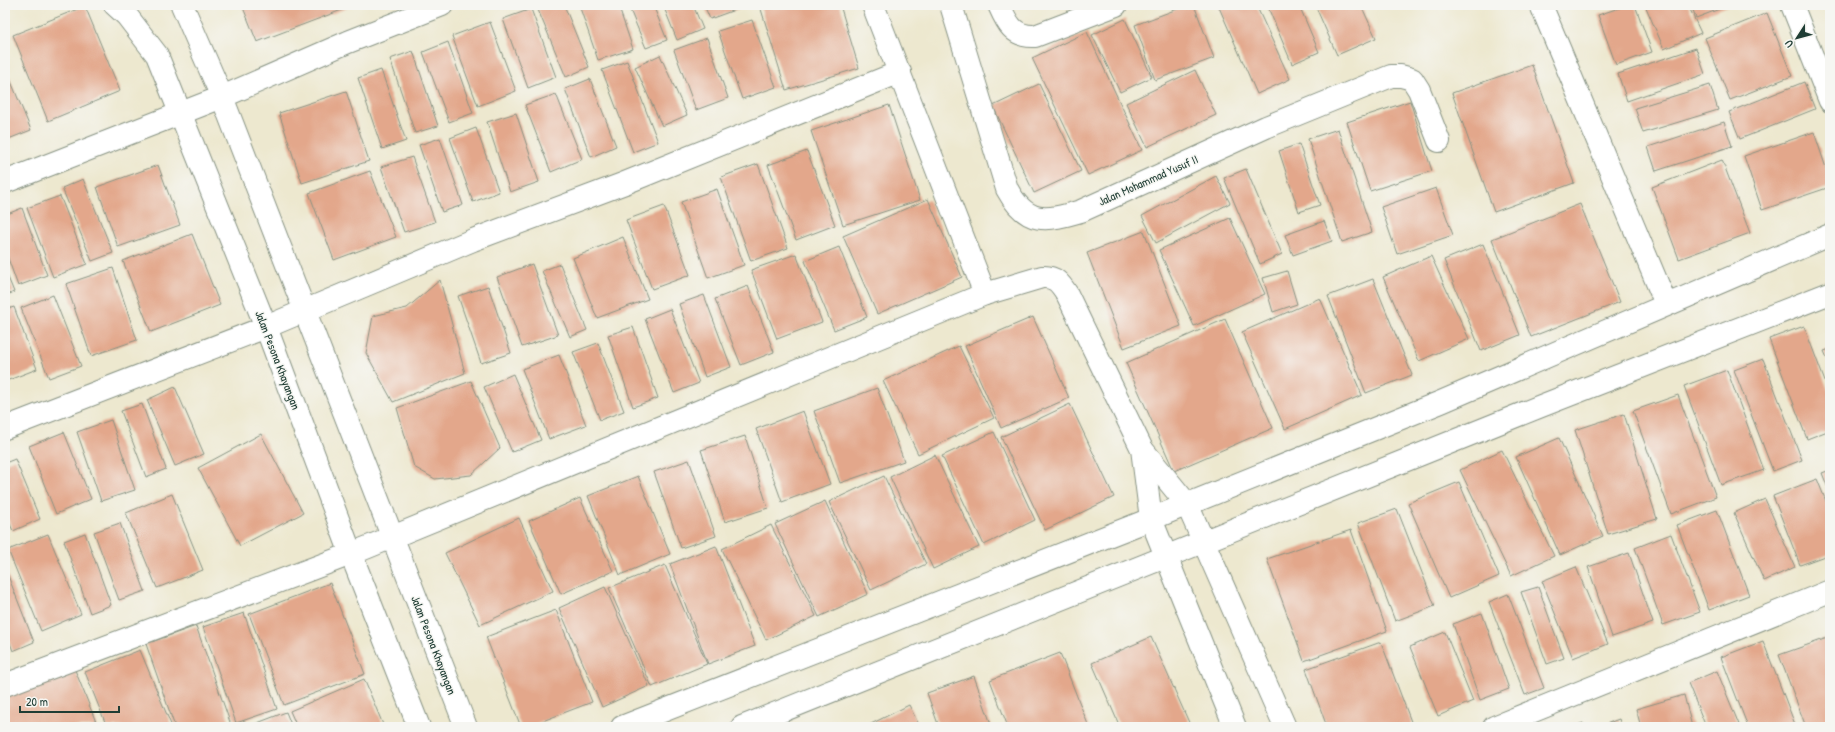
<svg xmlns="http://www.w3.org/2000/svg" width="1835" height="732" viewBox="0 0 1835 732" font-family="'Patrick Hand',sans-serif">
  <rect width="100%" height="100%" fill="#f6f6f2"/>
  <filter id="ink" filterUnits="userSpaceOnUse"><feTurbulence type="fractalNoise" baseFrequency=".025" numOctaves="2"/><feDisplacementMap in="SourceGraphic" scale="8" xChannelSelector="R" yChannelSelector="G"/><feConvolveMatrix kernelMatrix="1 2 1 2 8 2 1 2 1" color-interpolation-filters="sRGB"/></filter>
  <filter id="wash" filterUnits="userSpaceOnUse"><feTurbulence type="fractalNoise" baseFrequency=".012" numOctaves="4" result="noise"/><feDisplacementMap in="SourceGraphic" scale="16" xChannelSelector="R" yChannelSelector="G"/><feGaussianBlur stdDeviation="0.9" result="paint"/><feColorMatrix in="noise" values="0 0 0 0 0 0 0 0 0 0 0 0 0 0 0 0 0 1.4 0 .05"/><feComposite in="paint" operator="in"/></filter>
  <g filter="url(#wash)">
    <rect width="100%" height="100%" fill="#ede8cf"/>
    <g id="blocks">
      <!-- building -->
      <g fill="#e3a78b">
        <polygon points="242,5 346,5 347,8 257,42"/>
        <polygon points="536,5 564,5 589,67 566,77"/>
        <polygon points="579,5 618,5 633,49 598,60"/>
        <polygon points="628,5 653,5 667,40 646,48"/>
        <polygon points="663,5 693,5 703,29 677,40"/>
        <polygon points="704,5 748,5 710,19"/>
        <polygon points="763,5 840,5 859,68 786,90 760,6"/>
        <polygon points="1188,5 1194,5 1214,58 1155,80 1135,25"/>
        <polygon points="1218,5 1256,5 1290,79 1257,94"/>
        <polygon points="1267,5 1299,5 1319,52 1292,64"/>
        <polygon points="1315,5 1361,5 1376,38 1337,55"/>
        <polygon points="1628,5 1635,5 1652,52 1616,65 1598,15"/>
        <polygon points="1645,5 1688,5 1701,33 1664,49"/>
        <polygon points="1691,5 1730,5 1696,18"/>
        <polygon points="85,6 120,91 48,121 13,35"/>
        <polygon points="531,9 556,77 528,88 503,19"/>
        <polygon points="1767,13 1792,76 1730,100 1705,38"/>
        <polygon points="1125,19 1152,77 1120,92 1092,35"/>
        <polygon points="752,20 776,87 742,99 718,31"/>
        <polygon points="490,22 516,91 478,106 452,36"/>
        <polygon points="1087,32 1142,150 1088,175 1032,58"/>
        <polygon points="707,38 728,98 696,110 674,50"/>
        <polygon points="448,42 473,113 449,122 423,52"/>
        <polygon points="1696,48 1705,74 1627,101 1618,74"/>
        <polygon points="413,51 438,126 415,133 390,59"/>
        <polygon points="660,55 687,115 662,126 635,67"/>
        <polygon points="627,61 658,142 633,152 602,70"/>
        <polygon points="1532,65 1574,183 1494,212 1452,93"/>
        <polygon points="5,67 31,130 6,140 5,137"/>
        <polygon points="381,70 406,141 382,149 358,78"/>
        <polygon points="1195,70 1216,115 1147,147 1126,103"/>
        <polygon points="590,79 616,146 591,157 565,89"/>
        <polygon points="1804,82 1815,109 1740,139 1729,112"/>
        <polygon points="1039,84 1081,171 1034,193 993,106"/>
        <polygon points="1710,85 1718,110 1643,133 1635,108"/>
        <polygon points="346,91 369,161 302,183 279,113"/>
        <polygon points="556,94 582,159 551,172 525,105"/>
        <polygon points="1410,101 1432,171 1370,191 1347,122"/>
        <polygon points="889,105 920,200 843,225 811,131"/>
        <polygon points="516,113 539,182 510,192 487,122"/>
        <polygon points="1724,122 1732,146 1656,171 1648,147"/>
        <polygon points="476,128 499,192 473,202 450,138"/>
        <polygon points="1338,129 1372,232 1342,242 1308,139"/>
        <polygon points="1814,132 1830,180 1830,187 1762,210 1744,156"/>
        <polygon points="440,138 463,205 442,212 419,145"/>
        <polygon points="1299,144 1320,205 1299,212 1279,151"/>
        <polygon points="807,151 835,225 796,240 768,165"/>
        <polygon points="412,157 435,222 404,232 381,167"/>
        <polygon points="1722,160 1750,233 1679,259 1652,187"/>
        <polygon points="758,164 788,248 751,261 721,177"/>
        <polygon points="158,165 180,225 118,247 97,187"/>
        <polygon points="1246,169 1282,254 1260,264 1224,178"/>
        <polygon points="370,171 396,237 334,260 309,193"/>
        <polygon points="1216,176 1230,203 1156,243 1142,216"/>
        <polygon points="83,179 113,253 92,261 62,188"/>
        <polygon points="1436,188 1453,235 1397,254 1381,207"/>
        <polygon points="717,189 744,265 708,278 681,202"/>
        <polygon points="60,196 87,264 53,277 27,208"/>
        <polygon points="928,199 962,277 877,314 843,236"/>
        <polygon points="1580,204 1620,302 1531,337 1492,239"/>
        <polygon points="664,206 690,275 652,289 626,220"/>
        <polygon points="22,208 47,275 18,286 5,250 5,215"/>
        <polygon points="1230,218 1265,294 1194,326 1159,250"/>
        <polygon points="1324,221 1332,241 1293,255 1285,235"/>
        <polygon points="1144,231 1181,326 1124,348 1087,253"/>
        <polygon points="192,234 220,305 151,332 123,261"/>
        <polygon points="623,237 648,299 597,318 573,258"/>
        <polygon points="1483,244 1520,335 1481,351 1444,260"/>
        <polygon points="839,247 867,317 834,330 805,261"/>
        <polygon points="796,254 822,322 777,339 751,270"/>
        <polygon points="1431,256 1469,339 1419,361 1383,277"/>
        <polygon points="532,264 558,335 522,347 497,277"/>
        <polygon points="560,264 587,330 570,337 542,271"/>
        <polygon points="113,268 137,340 91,356 66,284"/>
        <polygon points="5,270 14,292 5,296"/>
        <polygon points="1287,271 1297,304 1273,312 1263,278"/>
        <polygon points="1373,279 1412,375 1366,393 1328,296"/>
        <polygon points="440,280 465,373 393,402 366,353 373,316 407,308"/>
        <polygon points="488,286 511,353 481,363 458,296"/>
        <polygon points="748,286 774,352 741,365 715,299"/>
        <polygon points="53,295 81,366 49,378 21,308"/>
        <polygon points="704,295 731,367 705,377 679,304"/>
        <polygon points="1320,298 1362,395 1285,429 1242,332"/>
        <polygon points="14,307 37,369 6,381 5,310"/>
        <polygon points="670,309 699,383 674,393 645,319"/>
        <polygon points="1033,317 1069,398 1001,428 965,346"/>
        <polygon points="1225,319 1273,428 1174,471 1126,363"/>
        <polygon points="1804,326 1830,395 1830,430 1807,439 1769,339"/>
        <polygon points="633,327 658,398 633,407 608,335"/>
        <polygon points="598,343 624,411 600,420 573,352"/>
        <polygon points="959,346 994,418 918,454 883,381"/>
        <polygon points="1830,349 1830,365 1824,351"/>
        <polygon points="559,355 586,425 549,439 522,369"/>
        <polygon points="1763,359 1802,460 1773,471 1734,370"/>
        <polygon points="1727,370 1764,470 1721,485 1684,386"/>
        <polygon points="513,374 541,440 512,452 484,387"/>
        <polygon points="471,381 500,448 471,475 435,479 414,467 397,408"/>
        <polygon points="175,387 204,454 175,466 147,400"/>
        <polygon points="877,388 904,461 840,483 814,411"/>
        <polygon points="1678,395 1716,497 1671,514 1633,411"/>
        <polygon points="142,404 166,469 146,477 121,411"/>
        <polygon points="1070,404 1114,497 1045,530 1001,437"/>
        <polygon points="803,411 830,484 782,502 756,429"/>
        <polygon points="1624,414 1657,519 1608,534 1575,430"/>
        <polygon points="111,420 135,490 101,501 77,432"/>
        <polygon points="64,432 91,499 56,514 29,446"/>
        <polygon points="994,432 1035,520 984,545 942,456"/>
        <polygon points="261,434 303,513 240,546 198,468"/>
        <polygon points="745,436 768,508 725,522 701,450"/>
        <polygon points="1559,438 1603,536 1560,555 1516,457"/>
        <polygon points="1502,450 1554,556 1511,576 1460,470"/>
        <polygon points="935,455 979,547 933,569 890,477"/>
        <polygon points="15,459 40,519 13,531 5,512 5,463"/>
        <polygon points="689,460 716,536 681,548 654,472"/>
        <polygon points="1830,470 1830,493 1822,473"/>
        <polygon points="638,476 670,554 620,575 588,496"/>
        <polygon points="884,476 926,564 871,590 829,502"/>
        <polygon points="1817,479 1830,511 1830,554 1800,565 1773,496"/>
        <polygon points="1459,482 1499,576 1449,598 1408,503"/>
        <polygon points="172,494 203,570 157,588 126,513"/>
        <polygon points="580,498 613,571 561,594 529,521"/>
        <polygon points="1765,499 1795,567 1764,581 1734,513"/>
        <polygon points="825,501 868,594 819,617 775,524"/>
        <polygon points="1397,509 1435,606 1395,621 1358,523"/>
        <polygon points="1717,510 1749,595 1709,610 1677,525"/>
        <polygon points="519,518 553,591 480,625 445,553"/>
        <polygon points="120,523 145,591 119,600 94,532"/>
        <polygon points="771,525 816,616 766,640 722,549"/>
        <polygon points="1351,530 1387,631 1304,661 1267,559"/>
        <polygon points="85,533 111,605 90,613 64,541"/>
        <polygon points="48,534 81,614 41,631 8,550"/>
        <polygon points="1671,534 1700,612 1663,625 1635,548"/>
        <polygon points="716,546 755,646 708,664 670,564"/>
        <polygon points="1629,553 1653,623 1612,637 1588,567"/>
        <polygon points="665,565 707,664 652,687 609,588"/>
        <polygon points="1576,567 1608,644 1573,658 1542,581"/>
        <polygon points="5,568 34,642 13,651 5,630"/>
        <polygon points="330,583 365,674 284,705 249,614"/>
        <polygon points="605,587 649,686 602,707 559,608"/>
        <polygon points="1538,587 1564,658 1547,664 1521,592"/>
        <polygon points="1508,594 1544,688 1525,695 1489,602"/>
        <polygon points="556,610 592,702 527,727 521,727 486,637"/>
        <polygon points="244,613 277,709 236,723 203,627"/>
        <polygon points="1482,613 1509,689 1480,700 1453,624"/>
        <polygon points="196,626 231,725 224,727 175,727 146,644"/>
        <polygon points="1445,632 1473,701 1438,716 1410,647"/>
        <polygon points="1151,637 1191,727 1120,727 1092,663"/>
        <polygon points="1830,637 1830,727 1806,727 1779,655"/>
        <polygon points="1763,641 1796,727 1748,727 1721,657"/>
        <polygon points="1381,642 1413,727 1327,727 1306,669"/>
        <polygon points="140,650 172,727 107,727 85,672"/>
        <polygon points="1060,653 1089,727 1008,727 990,680"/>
        <polygon points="73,665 98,727 5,727 5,692"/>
        <polygon points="1717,671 1740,727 1706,727 1688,683"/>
        <polygon points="974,676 992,727 939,727 927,693"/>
        <polygon points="364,679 384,727 297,727 290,711"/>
        <polygon points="1684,695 1692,727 1641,727 1636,709"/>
        <polygon points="909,705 920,727 868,727 867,726"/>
        <polygon points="286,712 292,727 247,727"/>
        <polygon points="1619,719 1622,727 1598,727"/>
        <polygon points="1583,723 1584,727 1571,727"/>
      </g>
    </g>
  </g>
  <g filter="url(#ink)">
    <use href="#blocks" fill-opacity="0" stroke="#869282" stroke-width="1"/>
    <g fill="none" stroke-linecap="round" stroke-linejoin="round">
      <!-- minor casing -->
      <g stroke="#869282" stroke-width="24">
        <g id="minor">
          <polyline points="115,5 127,16 157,55 266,327 351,554 419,727"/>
          <polyline points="182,5 222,97 466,727"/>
          <polyline points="873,5 985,294"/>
          <path d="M951,5L1007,189C1027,226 1046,221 1081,211L1266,127L1391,76H1401L1412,79L1419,90L1439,141"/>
          <path d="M999,5C1007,23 1013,37 1035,36L1116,5"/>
          <polyline points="1541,5 1666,304"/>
          <polyline points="1792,5 1830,101"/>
          <polyline points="5,182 222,97 348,42 442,5"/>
          <polyline points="5,428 266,327 473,240 625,183 900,72"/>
          <polyline points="1142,449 1151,519 1235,727"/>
          <path d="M5,685L351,554L985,294L1042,277C1055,276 1060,283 1067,294L1142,449L1187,504L1285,727"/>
          <polyline points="622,727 1151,519 1441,402 1830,235"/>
          <polyline points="742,727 1541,406 1830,293"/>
          <polyline points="1494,727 1830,591"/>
        </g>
      </g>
      <!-- minor -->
      <use href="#minor" stroke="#fff" stroke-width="22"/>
    </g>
  </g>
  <g text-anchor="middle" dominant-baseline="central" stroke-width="3" stroke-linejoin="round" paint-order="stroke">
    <!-- street labels -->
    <g font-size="12" fill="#1f3d34" stroke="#f6f6f2">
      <text transform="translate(1148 180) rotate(-24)">Jalan Mohammad Yusuf II</text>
      <text transform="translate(278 360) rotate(69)">Jalan Pesona Khayangan</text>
      <text transform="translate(434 645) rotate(69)">Jalan Pesona Khayangan</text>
    </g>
  </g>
  <!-- margin -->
  <rect width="1835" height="732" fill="none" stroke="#f6f6f2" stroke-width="20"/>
  <!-- north arrow -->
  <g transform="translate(1797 38) rotate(234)" stroke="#f6f6f2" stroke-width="3" paint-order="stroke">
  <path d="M0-3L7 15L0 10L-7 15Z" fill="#1f3d34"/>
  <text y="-6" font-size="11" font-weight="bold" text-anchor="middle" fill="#1f3d34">U</text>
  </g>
  <!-- scale -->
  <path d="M20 706v6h99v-6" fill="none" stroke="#1f3d34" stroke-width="2"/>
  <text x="26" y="706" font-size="12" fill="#1f3d34" stroke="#f6f6f2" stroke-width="3" paint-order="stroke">20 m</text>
</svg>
